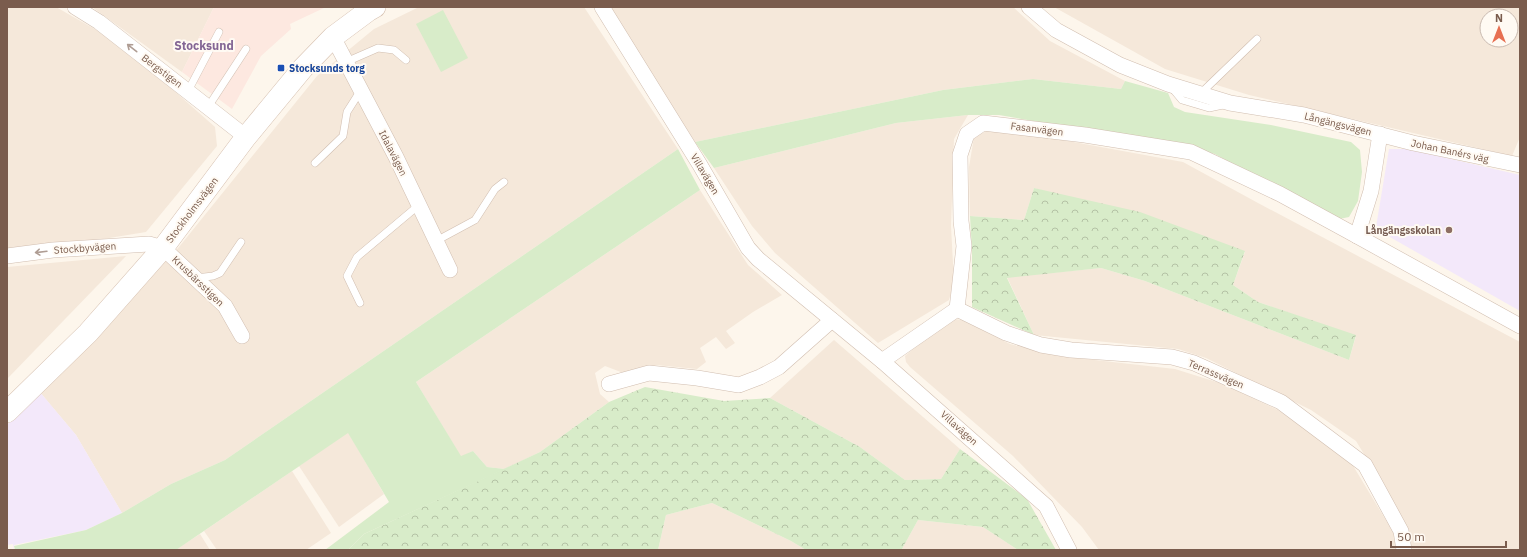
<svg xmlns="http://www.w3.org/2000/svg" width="1527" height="557" viewBox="0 0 1527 557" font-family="'IBM Plex Sans',sans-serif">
  <defs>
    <pattern id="forest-crowns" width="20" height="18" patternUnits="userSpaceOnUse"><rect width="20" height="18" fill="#d8ecc9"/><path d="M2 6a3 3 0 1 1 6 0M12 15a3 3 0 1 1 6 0" fill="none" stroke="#b4c2a5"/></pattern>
  </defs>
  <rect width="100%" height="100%" fill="#fdf6ec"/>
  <!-- residential -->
  <g fill="#f5e8da" fill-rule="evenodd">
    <polygon points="7,7 56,7 98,31 172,89 215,127 217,146 146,232 60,246 7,249"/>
    <polygon points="92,7 214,7 182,72"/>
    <polygon points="419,7 584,7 678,149 225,460 171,484 122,513 76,435 39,391 179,247 317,76 374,29"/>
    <polygon points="609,7 1013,7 1050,41 1125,81 1121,89 1033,79 943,90 695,142"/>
    <path d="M1054,7H1520V137L1512,156L1249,95L1165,69ZM1487,16H1511V40H1487Z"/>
    <polygon points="968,115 954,139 951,226 954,282 949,300 878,343 775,253 752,226 714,168 896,123"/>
    <polygon points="987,131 1013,131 1183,162 1258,203 1520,342 1520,550 1412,550 1406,530 1389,495 1356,441 1311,410 1206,358 1178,349 1034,335 1007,277 1101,268 1145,281 1349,360 1356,336 1258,302 1233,285 1245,252 1034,188 1024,220 970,216 969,167 974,137"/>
    <polygon points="700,190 748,265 782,295 753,312 726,331 735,343 726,349 716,337 700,348 706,362 697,369 656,365 626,374 605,366 595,373 600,394 609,402 540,452 505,469 487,467 473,451 461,457 416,382"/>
    <polygon points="126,256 7,379 7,267"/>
    <polygon points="954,319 962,320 1010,344 1059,356 1175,369 1223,384 1278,410 1349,459 1396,537 1399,550 1099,550 1082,527 1013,456 910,367 906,362 905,356 936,329"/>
    <polygon points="834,340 960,449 941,479 905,480 860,447 770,398"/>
    <polygon points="348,432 384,494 339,527 299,466"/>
    <polygon points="292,471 331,533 306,550 217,550 204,531"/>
    <polygon points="712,503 791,541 806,550 658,550 666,515"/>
    <polygon points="918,520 983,527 1018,550 903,550 902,549"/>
    <polygon points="200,534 210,550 175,550"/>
  </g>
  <!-- commercial -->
  <polygon fill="#fde8e0" points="214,7 326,7 290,24 291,29 261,56 232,109 182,72"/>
  <!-- education -->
  <g fill="#f3e8fa">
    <polygon points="1389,149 1408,149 1520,175 1520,311 1381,232 1376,227"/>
    <polygon points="39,391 76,435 122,513 86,530 14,545 14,550 13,544 7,545 7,425"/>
  </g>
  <!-- forest -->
  <g fill="url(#forest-crowns)">
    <polygon points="1034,188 1140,212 1245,251 1233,285 1258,302 1356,335 1349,360 1145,281 1101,268 1007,278 1034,335 972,307 972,251 970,216 1024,220"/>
    <polygon points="645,387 724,401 770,398 860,447 905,480 941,479 960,449 1027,499 1056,550 1018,550 983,527 918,520 902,549 903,550 806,550 791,541 712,503 666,515 658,550 348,550 364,534 540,452 609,402"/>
  </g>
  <!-- park -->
  <g fill="#d8ecc9">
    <polygon points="443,10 468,58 441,72 416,24"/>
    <polygon points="1033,79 1121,89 1125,81 1168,93 1174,107 1185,112 1271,125 1351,142 1360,150 1362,172 1358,201 1349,217 1334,220 1215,154 1194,149 999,115 968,115 896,123 714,168 695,142 943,90"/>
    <polygon points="678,149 700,190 416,382 461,456 473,451 487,467 505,469 364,534 348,550 325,550 389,502 348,433 176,550 15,550 14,546 86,530 122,513 171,484 225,460"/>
  </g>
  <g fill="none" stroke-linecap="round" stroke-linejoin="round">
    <!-- lane casing -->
    <g stroke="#d1beb0" stroke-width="8">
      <g id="lane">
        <polyline points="346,62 378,48 394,50 406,60"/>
        <polyline points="1172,88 1182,100 1209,108 1223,105"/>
        <polyline points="188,91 219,32"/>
        <polyline points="1200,94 1257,39"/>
        <polyline points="208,107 246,49"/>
        <polyline points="315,163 343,136 347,112 361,90"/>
        <polyline points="436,241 475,220 495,189 504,182"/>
        <polyline points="196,278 213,276 220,273 241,242"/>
        <polyline points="360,303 347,276 357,257 419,205"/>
      </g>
    </g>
    <!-- street casing -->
    <g stroke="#d1beb0" stroke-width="16">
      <g id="street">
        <polyline points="75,7 99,22 246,137"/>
        <polyline points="602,7 700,165 748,248 758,259 882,361 1046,506 1069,550"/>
        <polyline points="1029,7 1056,30 1120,65 1168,84 1230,103 1304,115 1413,143 1520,165"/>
        <polyline points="333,37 396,157 450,270"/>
        <polyline points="1380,134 1371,191 1357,236 1520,326"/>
        <polyline points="7,256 53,250 149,244 163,248 225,306 242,336"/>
        <polyline points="957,309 1006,333 1041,345 1071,350 1172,357 1194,363 1281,402 1365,465 1401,531 1404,550"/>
        <polyline points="882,361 957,309 964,246 961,221 960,155 967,134 983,123 1085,135 1191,152 1280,194 1357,236"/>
        <polyline points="609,384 649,373 697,378 739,385 760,377 779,367 832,320"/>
      </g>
    </g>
    <!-- secondary casing -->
    <g stroke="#d6c0b0" stroke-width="22">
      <polyline id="secondary" points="7,412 88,333 163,248 246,137 303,68 333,37 368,11 375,7"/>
    </g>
    <!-- lane -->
    <use href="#lane" stroke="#fff" stroke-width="7"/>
    <!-- street -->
    <use href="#street" stroke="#fff" stroke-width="15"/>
    <!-- secondary -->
    <use href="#secondary" stroke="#fff" stroke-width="21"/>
  </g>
  <!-- one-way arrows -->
  <defs><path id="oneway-shaft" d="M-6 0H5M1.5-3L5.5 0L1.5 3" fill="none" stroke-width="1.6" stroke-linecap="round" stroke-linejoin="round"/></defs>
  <g stroke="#af9d94">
    <use href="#oneway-shaft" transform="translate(132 48) rotate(-142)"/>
    <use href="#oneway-shaft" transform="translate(41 252) rotate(173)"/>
  </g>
  <!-- markers -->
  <rect fill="#1a4fb4" stroke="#fffaf3" stroke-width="1.5" x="277" y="64" width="8" height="8" rx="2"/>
  <circle fill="#8d6e63" stroke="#fffaf3" stroke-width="1.5" cx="1449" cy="230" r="4"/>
  <g text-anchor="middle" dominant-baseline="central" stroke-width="4" stroke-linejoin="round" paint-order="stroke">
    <!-- transit labels -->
    <g font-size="10" font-weight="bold" fill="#164399" stroke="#fffaf3" text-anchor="start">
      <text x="289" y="68">Stocksunds torg</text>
    </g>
    <!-- street labels -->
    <g font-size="10" fill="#7a5c4d" stroke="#fffaf3">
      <text transform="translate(162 71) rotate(37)">Bergstigen</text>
      <text transform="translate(1338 124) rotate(14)">Långängsvägen</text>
      <text transform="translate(1037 129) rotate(7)">Fasanvägen</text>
      <text transform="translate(1450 151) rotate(12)">Johan Banérs väg</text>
      <text transform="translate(393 153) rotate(63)">Idalavägen</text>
      <text transform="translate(705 174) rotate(59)">Villavägen</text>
      <text transform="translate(192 210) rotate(-53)">Stockholmsvägen</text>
      <text transform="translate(85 248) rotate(-4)">Stockbyvägen</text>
      <text transform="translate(198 281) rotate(44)">Krusbärsstigen</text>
      <text transform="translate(1216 374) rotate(23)">Terrassvägen</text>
      <text transform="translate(959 428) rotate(42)">Villavägen</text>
    </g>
    <!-- education labels -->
    <g font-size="10" font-weight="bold" fill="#785e54" stroke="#fffaf3" text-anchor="end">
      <text x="1441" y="230">Långängsskolan</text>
    </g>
    <!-- quarter labels -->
    <g font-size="12" font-weight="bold" fill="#846695" stroke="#fffaf3">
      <text x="204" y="45">Stocksund</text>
    </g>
  </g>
  <!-- border -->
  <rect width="1527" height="557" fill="none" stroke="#7a5c4d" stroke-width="16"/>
  <!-- north arrow -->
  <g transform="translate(1499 28)"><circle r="19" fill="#fffaf3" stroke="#cabbb1"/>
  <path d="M0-3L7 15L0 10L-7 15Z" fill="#e76f51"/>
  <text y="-6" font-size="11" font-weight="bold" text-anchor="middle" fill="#7a5c4d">N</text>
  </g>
  <!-- scale -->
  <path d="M1391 541v6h115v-6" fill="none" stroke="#7a5c4d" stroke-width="2"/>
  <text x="1397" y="541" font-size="12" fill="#7a5c4d" stroke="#fffaf3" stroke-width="3" paint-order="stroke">50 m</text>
</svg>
